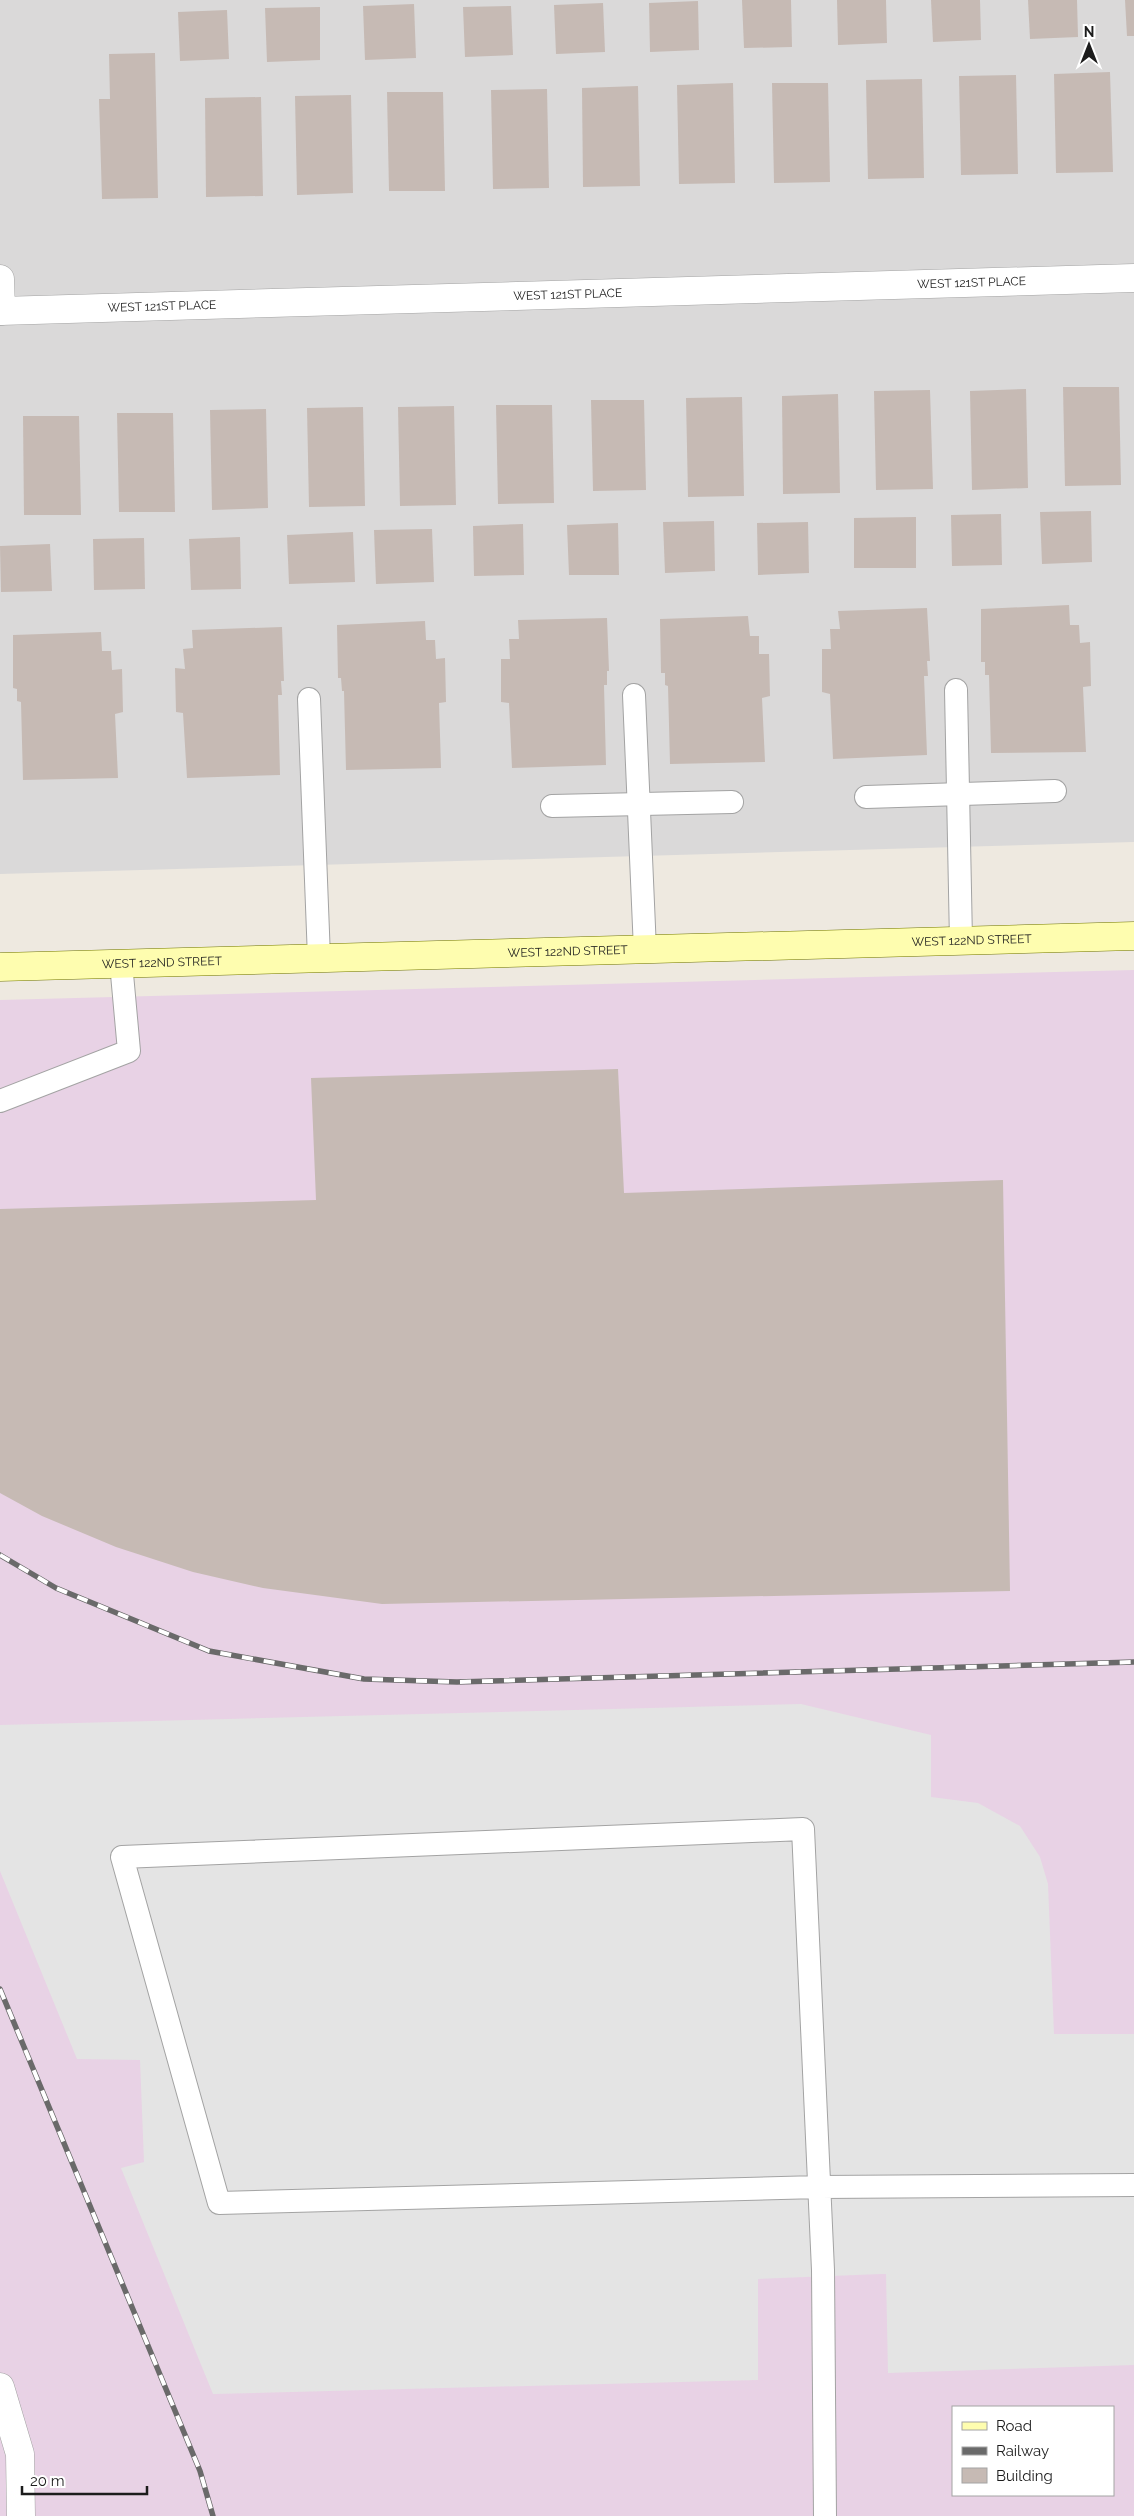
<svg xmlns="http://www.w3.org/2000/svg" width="1134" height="2516" viewBox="0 0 1134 2516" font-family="Raleway,sans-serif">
  <rect width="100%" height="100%" fill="#eee9e0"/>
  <!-- residential -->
  <polygon fill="#dad9d9" points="0,0 1134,0 1134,842 0,874"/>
  <!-- industrial -->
  <path fill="#e8d2e5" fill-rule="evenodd" d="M1134,970V2516H0V1000ZM953,2407H1113V2495H953Z"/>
  <!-- parking -->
  <polygon fill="#e4e4e4" points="801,1704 931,1735 931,1797 978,1803 1020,1826 1040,1857 1048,1884 1054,2034 1134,2034 1134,2365 888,2373 886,2274 881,2274 758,2279 758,2380 213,2394 121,2168 144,2162 140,2060 77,2059 0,1871 0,1725"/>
  <!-- building -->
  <g fill="#c6bab4">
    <polygon points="742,0 791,0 792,47 744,48"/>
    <polygon points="837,0 886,0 887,43 838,45"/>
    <polygon points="931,0 980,0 981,40 933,42"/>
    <polygon points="1028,0 1077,0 1078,37 1030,39"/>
    <polygon points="1125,0 1134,0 1134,36 1127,36"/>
    <polygon points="698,1 699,50 650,52 649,3"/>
    <polygon points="603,3 605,52 556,54 554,5"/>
    <polygon points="414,4 416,58 365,60 363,6"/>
    <polygon points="511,6 513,55 465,57 463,7"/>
    <polygon points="320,7 320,60 267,62 265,8"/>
    <polygon points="227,10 229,59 180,61 178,12"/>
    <polygon points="155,53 158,198 102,199 99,99 110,99 109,54"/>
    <polygon points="1110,72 1113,172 1056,173 1054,74"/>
    <polygon points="1016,75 1018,174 961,175 959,76"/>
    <polygon points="922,79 924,178 868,179 866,80"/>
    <polygon points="733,83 735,183 679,184 677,85"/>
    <polygon points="772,83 828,83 830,182 774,183"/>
    <polygon points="638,86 640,186 583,187 582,88"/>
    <polygon points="547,89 549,188 493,189 491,90"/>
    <polygon points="387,92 443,92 445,191 389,191"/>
    <polygon points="351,95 353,193 297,195 295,96"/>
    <polygon points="261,97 263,196 206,197 205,98"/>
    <polygon points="1063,387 1119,387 1121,485 1065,486"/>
    <polygon points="1026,389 1028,488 972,490 970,391"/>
    <polygon points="930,390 933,489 876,490 874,391"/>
    <polygon points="838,394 840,493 783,494 782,396"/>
    <polygon points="742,397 744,496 688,497 686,398"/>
    <polygon points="591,400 644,400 646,490 593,491"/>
    <polygon points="496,405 552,405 554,503 498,504"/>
    <polygon points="454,406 456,505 400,506 398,407"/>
    <polygon points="363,407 365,506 309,507 307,408"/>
    <polygon points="266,409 268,508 212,510 210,410"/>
    <polygon points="117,413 173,413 175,512 119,512"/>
    <polygon points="23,416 79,416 81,515 24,515"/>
    <polygon points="1091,511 1092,562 1042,564 1040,512"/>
    <polygon points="1001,514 1002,565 952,566 951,515"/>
    <polygon points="916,517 916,568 854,568 854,518"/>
    <polygon points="714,521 715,571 665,573 663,522"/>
    <polygon points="808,522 809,573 758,575 757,523"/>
    <polygon points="618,523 619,575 569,575 567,525"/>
    <polygon points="523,524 524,575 474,576 473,526"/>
    <polygon points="432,529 434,582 376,584 374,530"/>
    <polygon points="353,532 355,582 289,584 287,535"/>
    <polygon points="240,537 241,589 191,590 189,539"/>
    <polygon points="144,538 145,589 94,590 93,539"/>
    <polygon points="50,544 52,591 1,592 0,546"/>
    <polygon points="1069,605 1070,625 1079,625 1080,643 1090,642 1091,686 1083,687 1086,752 991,753 989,675 985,675 985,662 981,662 981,609"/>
    <polygon points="927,608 930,661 927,661 928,676 924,676 927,755 833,759 830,694 822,692 822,649 831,649 830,629 840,629 838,611"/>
    <polygon points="748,616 750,636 759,636 759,654 769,654 770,696 762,698 765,762 670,764 668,686 665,685 665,673 661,673 660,619"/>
    <polygon points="607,618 609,671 607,671 607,685 604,685 606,765 512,768 509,703 501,702 501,659 510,659 509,639 519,639 518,620"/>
    <polygon points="425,621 426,640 435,640 436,659 445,658 446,702 439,703 441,768 346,770 344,691 342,691 341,678 338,678 337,625"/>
    <polygon points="282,627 284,681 281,681 282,695 278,695 280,775 187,778 183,713 176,712 175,668 185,669 183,649 193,648 192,630"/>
    <polygon points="101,632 102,651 111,651 112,670 122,669 123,712 115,714 118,778 23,780 21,702 17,701 17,689 13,688 13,635"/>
    <polygon points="618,1069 624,1193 1003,1180 1010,1591 382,1604 263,1588 193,1572 116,1547 42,1516 0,1493 0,1209 316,1200 311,1078"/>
  </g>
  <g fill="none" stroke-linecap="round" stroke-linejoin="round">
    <!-- lane casing -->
    <g stroke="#a3a3a3" stroke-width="24">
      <g id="lane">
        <polyline points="956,690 961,941"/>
        <polyline points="634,695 645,950"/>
        <polyline points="309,699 319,958"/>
        <polyline points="866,797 1055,791"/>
        <polyline points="552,806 732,802"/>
        <polyline points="0,1101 129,1051 121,963"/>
        <polyline points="825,2516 823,2270 803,1829 122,1857 219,2203 819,2187 1134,2185"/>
      </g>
    </g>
    <!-- street casing -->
    <g stroke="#a3a3a3" stroke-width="29">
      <g id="street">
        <polyline points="0,279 1,311"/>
        <path id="s1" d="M0,311L1134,278"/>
        <polyline points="0,2387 20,2454 21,2516"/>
      </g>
    </g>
    <!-- secondary casing -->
    <g stroke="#717600" stroke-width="29">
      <g id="secondary">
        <path id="s2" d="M0,967L1134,936"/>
      </g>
    </g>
    <!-- lane -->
    <use href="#lane" stroke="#fff" stroke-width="22"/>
    <!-- street -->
    <use href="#street" stroke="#fff" stroke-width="28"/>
    <!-- secondary -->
    <use href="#secondary" stroke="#fefdaf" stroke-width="28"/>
    <!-- rail casing -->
    <g stroke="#6a6a6a" stroke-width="5.5">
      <g id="rail">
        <polyline points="0,1555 56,1588 209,1651 364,1679 457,1682 1134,1662"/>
        <polyline points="0,1989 200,2471 213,2516"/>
      </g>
    </g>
    <!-- rail -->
    <use href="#rail" stroke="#fff" stroke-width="4" stroke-dasharray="11" stroke-linecap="butt"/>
  </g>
  <g text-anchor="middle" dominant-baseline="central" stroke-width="4" stroke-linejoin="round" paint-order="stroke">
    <!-- street labels -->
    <g font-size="12" fill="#1c1c1c" stroke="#fff">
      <text stroke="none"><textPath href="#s1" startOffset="972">WEST 121ST PLACE</textPath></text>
      <text stroke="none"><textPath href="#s1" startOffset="568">WEST 121ST PLACE</textPath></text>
      <text stroke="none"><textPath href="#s1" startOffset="162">WEST 121ST PLACE</textPath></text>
      <text stroke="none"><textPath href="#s2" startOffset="972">WEST 122ND STREET</textPath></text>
      <text stroke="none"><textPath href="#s2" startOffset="568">WEST 122ND STREET</textPath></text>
      <text stroke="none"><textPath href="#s2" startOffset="162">WEST 122ND STREET</textPath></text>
    </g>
  </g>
  <!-- legend -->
  <rect x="952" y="2406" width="162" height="90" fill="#ffffff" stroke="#a4a4a4"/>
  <rect x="962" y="2422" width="25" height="8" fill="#fefdaf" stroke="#a4a4a4"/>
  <text x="996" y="2431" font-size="15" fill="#1c1c1c">Road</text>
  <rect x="962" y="2447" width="25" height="8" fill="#6a6a6a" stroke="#a4a4a4"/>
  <text x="996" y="2456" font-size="15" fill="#1c1c1c">Railway</text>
  <rect x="962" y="2468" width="25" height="15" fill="#c6bab4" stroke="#a4a4a4"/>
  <text x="996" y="2481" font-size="15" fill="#1c1c1c">Building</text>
  <!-- north arrow -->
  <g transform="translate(1089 45)" stroke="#ffffff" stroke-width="4" paint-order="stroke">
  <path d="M0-4L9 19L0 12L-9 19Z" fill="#1c1c1c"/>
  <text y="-8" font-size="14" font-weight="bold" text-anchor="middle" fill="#1c1c1c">N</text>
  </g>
  <!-- scale -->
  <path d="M22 2486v8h125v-8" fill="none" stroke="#1c1c1c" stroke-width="2.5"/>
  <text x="30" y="2486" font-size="15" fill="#1c1c1c" stroke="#ffffff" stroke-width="4" paint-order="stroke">20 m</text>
</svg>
